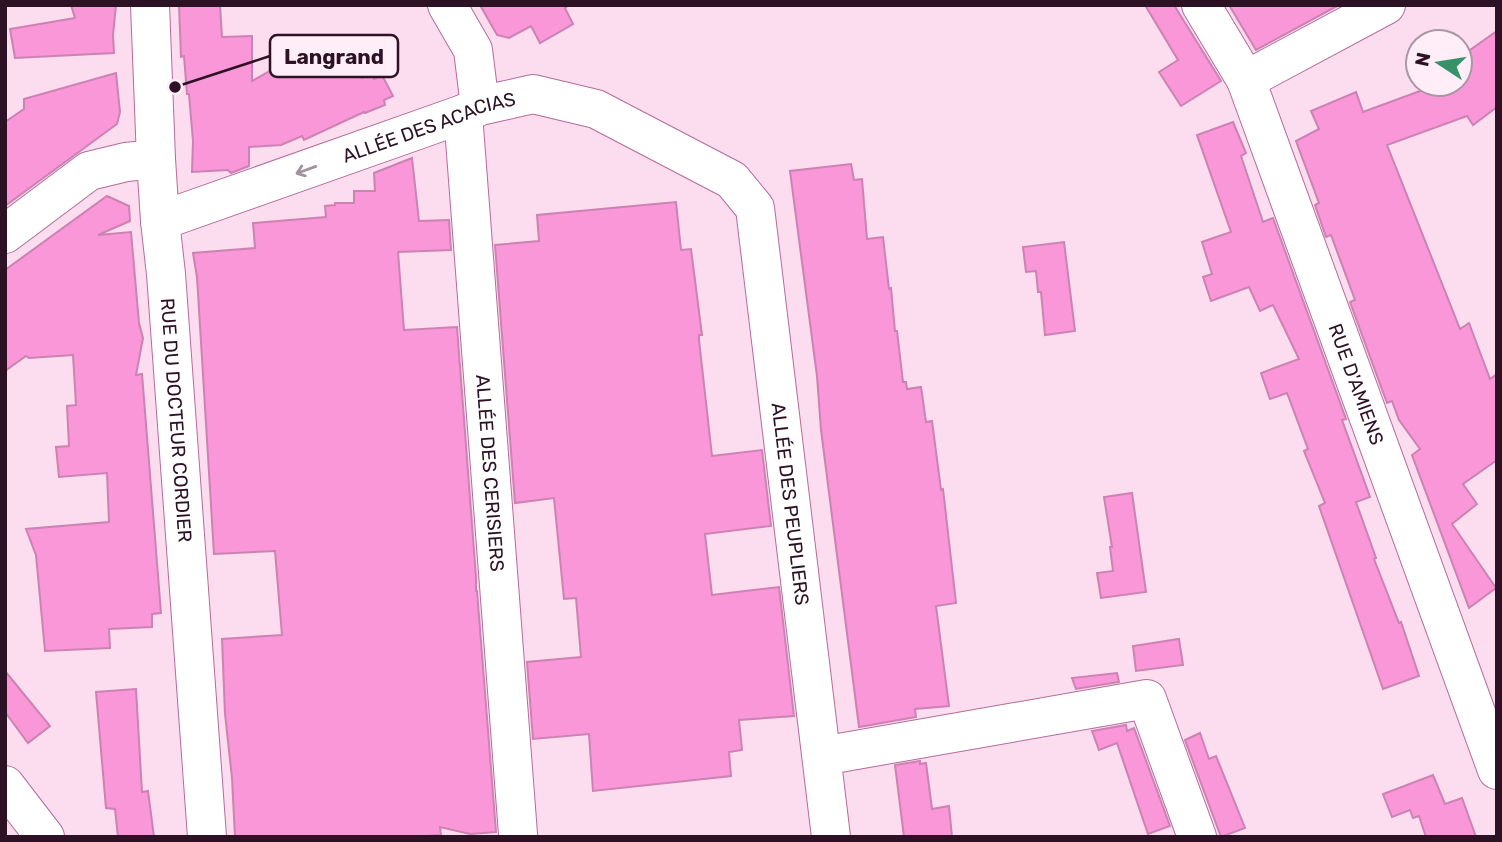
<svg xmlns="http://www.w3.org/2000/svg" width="1502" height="842" viewBox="0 0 1502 842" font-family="Rubik,sans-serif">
  <rect width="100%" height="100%" fill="#fcdcef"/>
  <!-- building -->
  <g fill="#fa97d8" stroke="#cc82b2" stroke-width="2">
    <polygon points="71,5 116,5 113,35 114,53 15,58 10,29 75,18"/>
    <polygon points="179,5 220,5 222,37 252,36 252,81 291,59 295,68 347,48 352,57 353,57 362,78 372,74 374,79 382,75 393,96 384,100 385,105 365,113 364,112 304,140 302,136 281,145 249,147 249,166 231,173 228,170 192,172 193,141 191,118 189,94 187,94 184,56 181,57"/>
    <polygon points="480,5 569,5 565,8 573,24 540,43 531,26 509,38 497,35"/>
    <polygon points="1145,5 1174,5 1221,81 1181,106 1159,72 1178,60"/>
    <polygon points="1229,5 1339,5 1256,50"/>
    <polygon points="1497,31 1497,107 1473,125 1467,116 1387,145 1460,329 1469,323 1490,379 1497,374 1497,460 1463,484 1477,504 1452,524 1496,588 1469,608 1412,455 1420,449 1399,420 1392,401 1387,403 1350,302 1355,300 1331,235 1326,237 1315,205 1319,203 1296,141 1319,129 1311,111 1356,92 1363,112 1439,84 1460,84 1460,57"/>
    <polygon points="116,73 120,112 117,124 5,206 5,122 24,109 24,99"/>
    <polygon points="1233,122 1246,153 1241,156 1263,222 1273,218 1346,419 1342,420 1370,497 1356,502 1376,558 1374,559 1399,623 1401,622 1419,676 1383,689 1319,506 1325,503 1304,451 1308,449 1287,393 1270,399 1261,373 1299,359 1273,305 1260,311 1249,287 1211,301 1203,277 1212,274 1202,242 1231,232 1197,135"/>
    <polygon points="412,158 419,221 449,220 451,250 398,252 404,330 457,327 476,577 476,591 477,591 496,832 470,834 440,827 441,835 406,837 235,837 232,778 225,714 222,639 282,635 275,551 214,554 197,277 193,253 255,248 253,223 326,217 325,206 335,205 335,203 354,203 354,191 375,191 374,173"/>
    <polygon points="851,164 854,180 862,179 867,239 883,237 889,289 891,288 895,331 897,331 903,382 906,382 907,389 921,387 926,422 932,421 941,490 943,489 956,603 936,606 949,706 915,709 916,717 859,727 821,430 817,376 790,171"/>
    <polygon points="107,196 129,206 130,221 98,235 131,232 139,323 143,338 136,375 142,374 161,613 152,614 152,627 109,629 110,648 45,651 36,555 26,529 109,522 107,473 59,477 56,447 69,446 67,406 76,405 73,355 29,358 26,356 5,371 5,270"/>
    <polygon points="676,202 681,250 691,249 702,335 699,335 699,340 712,456 762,450 771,526 705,534 712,595 779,587 794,716 739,720 742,750 729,752 731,776 593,791 589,734 533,739 527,662 581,657 576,598 564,599 554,498 515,503 495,245 539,241 537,215"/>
    <polygon points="1064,242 1075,331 1045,335 1041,292 1038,292 1036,271 1026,272 1023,247"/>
    <polygon points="1132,493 1146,592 1101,598 1097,573 1113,571 1110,547 1112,547 1104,497"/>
    <polygon points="1179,639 1183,665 1136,671 1133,646"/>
    <polygon points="5,671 50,726 28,743 5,712"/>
    <polygon points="1117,673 1119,682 1076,689 1072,678"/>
    <polygon points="136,689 142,792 148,791 154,837 118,837 115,809 106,808 96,692"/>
    <polygon points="1126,725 1127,731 1134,728 1170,826 1148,834 1117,743 1099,750 1092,731"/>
    <polygon points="1200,733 1209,759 1216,756 1245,828 1221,837 1185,740"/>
    <polygon points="920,761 920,764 926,763 932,809 949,806 952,837 904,837 895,765"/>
    <polygon points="1433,775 1445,804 1462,798 1476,837 1426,837 1419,816 1413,818 1410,810 1392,817 1383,794"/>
  </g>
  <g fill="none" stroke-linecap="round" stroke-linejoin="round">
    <!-- minor casing -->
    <g stroke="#b46c9b" stroke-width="40">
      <g id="minor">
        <path id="s1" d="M150,5L156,159L160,221L166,274L207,837"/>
        <polyline points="447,5 473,50 480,106"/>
        <path id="s2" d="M1201,5L1246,80L1497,770"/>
        <polyline points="1246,80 1386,5"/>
        <path id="s3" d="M463,114L518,834"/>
        <path id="s4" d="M160,221L463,114L480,106L533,94L596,109L732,180L755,208L831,837"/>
        <polyline points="5,234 89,171 126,162 156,159"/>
        <polyline points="822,756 1147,699 1197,837"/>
        <polyline points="5,785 45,837"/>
      </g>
    </g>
    <!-- minor -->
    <use href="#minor" stroke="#fff" stroke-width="38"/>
  </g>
  <!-- one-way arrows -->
  <defs><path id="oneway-shaft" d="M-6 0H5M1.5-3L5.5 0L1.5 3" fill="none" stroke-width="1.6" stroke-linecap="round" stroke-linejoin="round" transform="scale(1.75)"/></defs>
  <use stroke="#a0949c" href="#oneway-shaft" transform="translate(306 170) rotate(160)"/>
  <g text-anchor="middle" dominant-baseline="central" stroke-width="7" stroke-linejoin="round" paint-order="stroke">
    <!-- street labels -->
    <g font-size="19" fill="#2d1124" stroke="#ffeef8">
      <text stroke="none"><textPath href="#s4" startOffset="285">ALLÉE DES ACACIAS</textPath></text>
      <text stroke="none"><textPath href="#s2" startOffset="411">RUE D'AMIENS</textPath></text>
      <text stroke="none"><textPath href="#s1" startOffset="416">RUE DU DOCTEUR CORDIER</textPath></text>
      <text stroke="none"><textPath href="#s3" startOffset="360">ALLÉE DES CERISIERS</textPath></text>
      <text stroke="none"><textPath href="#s4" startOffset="947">ALLÉE DES PEUPLIERS</textPath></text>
    </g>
  </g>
  <!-- callouts -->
  <path fill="none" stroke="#2d1124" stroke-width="2.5" d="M175 87L270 56"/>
  <circle fill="#2d1124" stroke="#ffeef8" stroke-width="2.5" cx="175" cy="87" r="7"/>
  <rect fill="#ffeef8" stroke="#2d1124" stroke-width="2.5" x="270" y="35" width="128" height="42" rx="7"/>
  <g font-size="21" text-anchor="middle" font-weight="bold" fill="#2d1124">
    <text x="334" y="64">Langrand</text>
  </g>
  <!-- border -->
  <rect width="1502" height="842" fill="none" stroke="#2d1124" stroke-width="14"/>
  <!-- north arrow -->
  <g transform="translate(1439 63) rotate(282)"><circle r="33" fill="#ffeef8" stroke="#ab96a3" stroke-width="2"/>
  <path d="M0-5L12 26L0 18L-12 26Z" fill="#369269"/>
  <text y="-10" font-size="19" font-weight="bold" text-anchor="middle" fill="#2d1124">N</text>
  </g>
</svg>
